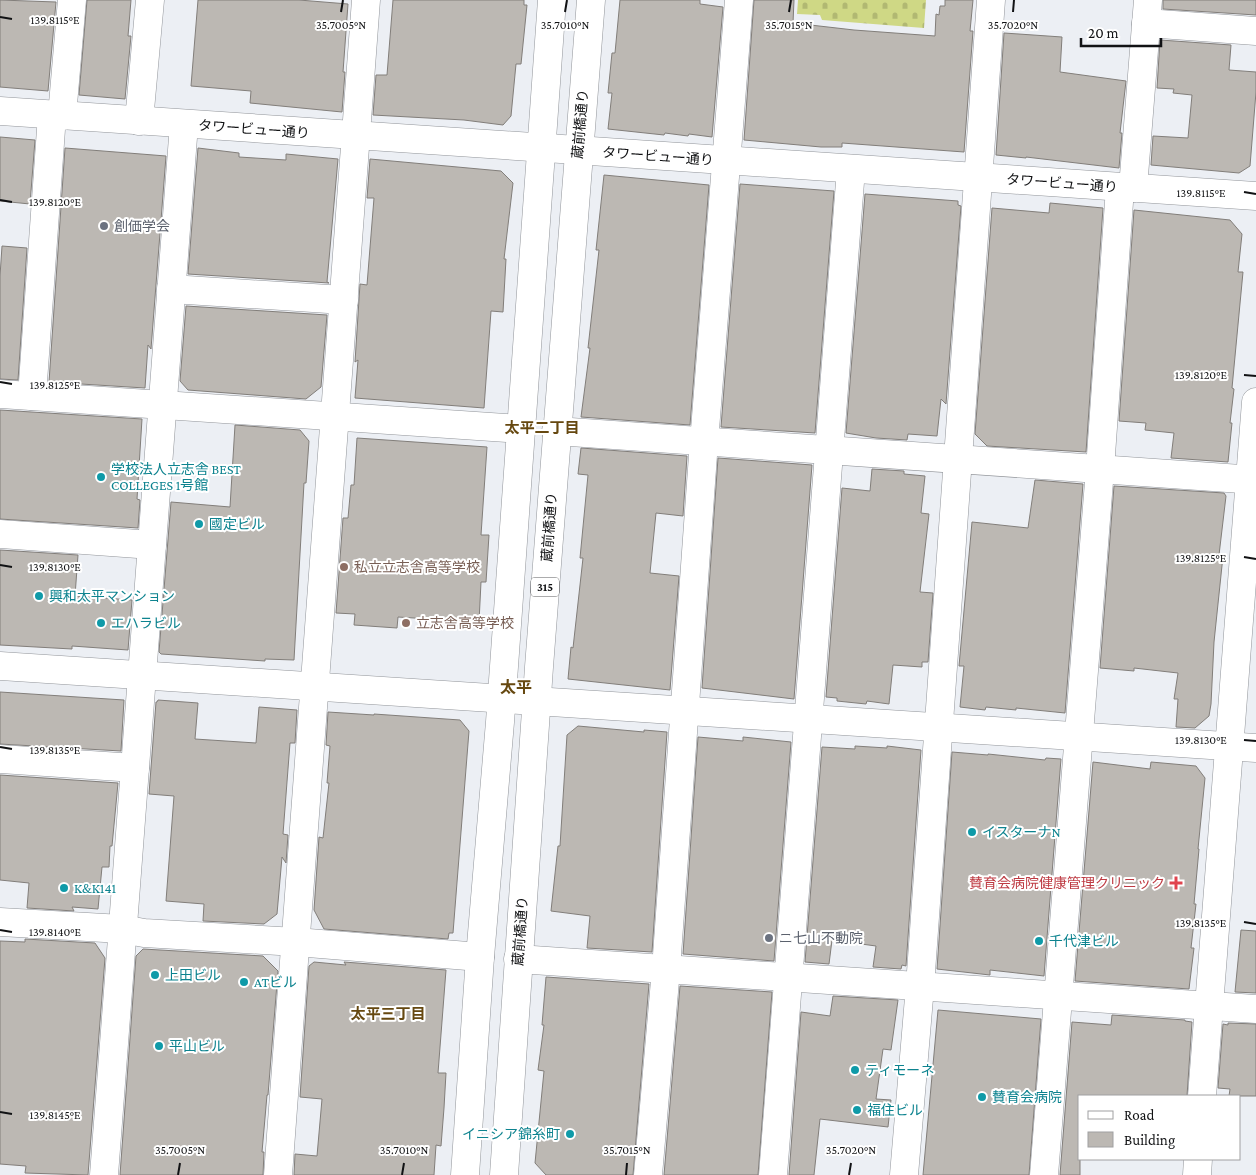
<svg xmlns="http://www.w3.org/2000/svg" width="1256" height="1175" viewBox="0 0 1256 1175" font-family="'Crimson Pro','Noto Sans JP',serif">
  <defs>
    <pattern id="cemetery-stones" width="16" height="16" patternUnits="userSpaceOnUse" patternTransform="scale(1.25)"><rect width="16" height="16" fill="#cfd885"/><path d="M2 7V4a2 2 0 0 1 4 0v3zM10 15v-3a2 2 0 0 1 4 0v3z" fill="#b1b872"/></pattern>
  </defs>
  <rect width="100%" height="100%" fill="#eceff4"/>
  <!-- cemetery -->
  <polygon fill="url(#cemetery-stones)" points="798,0 926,0 924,28 822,20 820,15 797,14"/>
  <!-- building -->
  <g fill="#bcb8b3" stroke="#827e7a">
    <polygon points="0,0 56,2 48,91 0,87"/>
    <polygon points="87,0 131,0 128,36 131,36 125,99 79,95"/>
    <polygon points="198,0 299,0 348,4 343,72 345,72 342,112 250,103 251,91 191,86"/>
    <polygon points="393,0 524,0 524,5 527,5 521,64 516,64 511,116 503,125 464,120 373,115 376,75 387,75"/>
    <polygon points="620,0 700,0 700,4 723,7 712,137 689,134 688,136 665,133 664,135 608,129 612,93 608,93 612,53 615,53"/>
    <polygon points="754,0 794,0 793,23 854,30 935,36 936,14 939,15 940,6 945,6 945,0 973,0 970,31 973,31 964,152 842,143 842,147 821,147 744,140"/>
    <polygon points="1163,0 1256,0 1256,15 1163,9"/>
    <polygon points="1004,33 1062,37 1060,72 1126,81 1120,133 1122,133 1119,168 1026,157 1026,158 996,155"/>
    <polygon points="1160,40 1231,45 1229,70 1256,72 1256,92 1250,166 1239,173 1151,165 1153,136 1188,138 1192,95 1173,93 1174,89 1157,88"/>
    <polygon points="0,137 35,140 30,204 0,201"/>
    <polygon points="65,148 166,156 151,349 148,345 145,388 49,382"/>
    <polygon points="198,148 239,153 239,157 286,160 286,154 338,159 327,282 329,283 188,274"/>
    <polygon points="370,159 501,171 513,183 504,259 506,259 503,312 491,311 484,408 355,398 358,360 355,362 360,284 367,285 374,198 367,198"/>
    <polygon points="604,175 709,185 690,425 581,417 590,348 588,348 599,250 596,250"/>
    <polygon points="740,184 834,191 815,433 721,427"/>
    <polygon points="865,194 958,201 958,205 961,206 946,404 941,399 937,436 908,434 907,440 876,438 846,433"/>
    <polygon points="1050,203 1103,208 1086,452 987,446 975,434 992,208 1049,213"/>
    <polygon points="1134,210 1230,220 1242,234 1238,272 1243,272 1232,388 1234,389 1230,423 1232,423 1228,462 1171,458 1174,433 1145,430 1146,423 1119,421"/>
    <polygon points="2,246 27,248 18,380 0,379 0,276"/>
    <polygon points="186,306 327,315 321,387 306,399 188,390 180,381"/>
    <polygon points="0,410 142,419 137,499 140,500 138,528 0,519"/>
    <polygon points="235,425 300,430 309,441 306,483 304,483 294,660 265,659 265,661 161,654 159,652 171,502 230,507"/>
    <polygon points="357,438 487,447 481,535 489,535 486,582 481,582 479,622 398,617 397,628 354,625 355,614 336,613 343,518 348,518 351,485 354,485"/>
    <polygon points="581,448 687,456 683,516 656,513 650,573 679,576 670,690 568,679 571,647 573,648 583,558 580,558 588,475 578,474"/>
    <polygon points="718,458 812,465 794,699 702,688"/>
    <polygon points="872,469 904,471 904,474 925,476 921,513 929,514 920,592 933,593 928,662 922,662 922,667 893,665 889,704 867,701 866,704 837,701 837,698 826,697 842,488 870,491"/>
    <polygon points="1035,480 1083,484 1065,713 1016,708 1016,710 986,707 985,710 960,707 964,666 959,666 972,522 1028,528"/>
    <polygon points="1114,486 1224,493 1226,496 1219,555 1223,556 1214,642 1211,704 1209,716 1195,728 1176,727 1178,699 1174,699 1178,673 1134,668 1134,671 1100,668"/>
    <polygon points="0,550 78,555 75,596 132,600 128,650 72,646 72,649 0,645"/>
    <polygon points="0,692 124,700 121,751 0,744"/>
    <polygon points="158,700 198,703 195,739 256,743 259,707 297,710 295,743 290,743 283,834 288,835 286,863 282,857 277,914 264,924 203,921 204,904 166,901 174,796 149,794 156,702 157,702"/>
    <polygon points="328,712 374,715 374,714 460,720 469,731 453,933 449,933 448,939 324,929 314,910 319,837 323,838 329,783 327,783 330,746 326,745"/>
    <polygon points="578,726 644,732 644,730 667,732 652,952 587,948 590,916 551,911 558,846 560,846 567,735"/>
    <polygon points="698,737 743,741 743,737 791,742 774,961 683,954"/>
    <polygon points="855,746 887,748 887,746 921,750 906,966 902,965 901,969 873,967 876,946 832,940 829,964 805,962 822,747 855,749"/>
    <polygon points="952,752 988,755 988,754 1045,760 1046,758 1061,759 1044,976 990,970 990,975 937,969"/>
    <polygon points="1093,762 1150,769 1151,762 1196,766 1205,778 1198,849 1199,849 1194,904 1196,904 1191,948 1194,948 1189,989 1075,981"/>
    <polygon points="0,775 118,783 112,846 110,846 109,867 102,867 98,909 72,907 74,911 27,908 29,883 0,880"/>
    <polygon points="1241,930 1256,931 1256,993 1235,992"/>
    <polygon points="25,939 95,943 105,958 88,1175 25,1173 26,1166 0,1164 0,941 25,942"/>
    <polygon points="143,949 263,956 278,971 268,1095 267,1095 262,1152 264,1152 263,1175 120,1175 136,956"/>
    <polygon points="314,962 346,965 344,962 446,970 438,1073 446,1073 444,1108 441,1146 436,1145 434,1175 294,1175 295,1154 317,1156 322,1099 300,1097 309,966"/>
    <polygon points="546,977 649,984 633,1175 546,1175 535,1163 544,1071 538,1070 544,1025 542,1025"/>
    <polygon points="680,986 772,992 758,1175 664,1175"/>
    <polygon points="833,996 898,1000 891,1050 883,1049 876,1099 891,1100 888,1127 820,1119 814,1175 789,1175 801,1012 830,1016"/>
    <polygon points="938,1010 1041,1019 1029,1175 923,1175"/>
    <polygon points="1112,1015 1185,1020 1185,1021 1192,1022 1187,1096 1080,1096 1080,1175 1060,1175 1072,1022 1111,1025"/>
    <polygon points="1228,1023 1256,1024 1256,1096 1229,1096 1230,1089 1218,1088 1223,1024 1228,1025"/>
  </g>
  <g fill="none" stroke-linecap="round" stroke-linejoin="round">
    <!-- minor casing -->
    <g stroke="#92959a" stroke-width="29">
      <g id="minor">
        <polyline points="1146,23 1256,31"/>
        <polyline points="0,111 1256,196"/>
        <polyline points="62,116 72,0"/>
        <polyline points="139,121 150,0"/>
        <polyline points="1133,188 1148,0"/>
        <polyline points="171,289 344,300"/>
        <polyline points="0,394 521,429"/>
        <polyline points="32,396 52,115"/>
        <polyline points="556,431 1256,480"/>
        <polyline points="0,534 152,545"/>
        <polyline points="0,666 1256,748"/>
        <polyline points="0,759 135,768"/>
        <polyline points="0,922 122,929 144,933 296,942 480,957"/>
        <polyline points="518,959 1256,1009"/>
        <polyline points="1202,1096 1256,402"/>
        <polyline points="104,1175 184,124"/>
        <polyline points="278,1175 366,0"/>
        <polyline points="648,1175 666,969 703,455 739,0"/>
        <polyline points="773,1175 851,169"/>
        <polyline points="904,1175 920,986 991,0"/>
        <polyline points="1044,1175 1100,469 1120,188"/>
        <polyline points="1197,1175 1198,1159"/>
      </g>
    </g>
    <!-- major casing -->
    <g stroke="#92959a" stroke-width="29">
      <g id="major">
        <polyline points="465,1175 480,957 500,722 552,0"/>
        <polyline points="504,1175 539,667 591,0"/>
      </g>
    </g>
    <!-- minor -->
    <use href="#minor" stroke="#fff" stroke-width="28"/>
    <!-- major -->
    <use href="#major" stroke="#fff" stroke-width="28"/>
  </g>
  <!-- ticks -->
  <path fill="none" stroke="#111214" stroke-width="2" d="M341,12L343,0M565,12L567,0M789,12L791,0M1013,12L1014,0M0,17L12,19M1244,192L1256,194M0,200L12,202M1244,375L1256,376M0,382L12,384M1244,557L1256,559M0,565L12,567M1244,740L1256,741M0,747L12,749M1244,922L1256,924M0,930L12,932M0,1112L12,1114M178,1175L180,1163M402,1175L404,1163M626,1175L627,1163M849,1175L851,1163"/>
  <!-- markers -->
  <g fill="#6b7280" stroke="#fff" stroke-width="2">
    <circle cx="104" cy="226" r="5"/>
    <circle cx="769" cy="938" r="5"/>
  </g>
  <g fill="#0f9aa8" stroke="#fff" stroke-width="2">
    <circle cx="101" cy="477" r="5"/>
    <circle cx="199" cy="524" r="5"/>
    <circle cx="39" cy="596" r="5"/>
    <circle cx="101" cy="623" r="5"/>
    <circle cx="972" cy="832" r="5"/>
    <circle cx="64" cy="888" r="5"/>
    <circle cx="1039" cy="941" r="5"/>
    <circle cx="155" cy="975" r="5"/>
    <circle cx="244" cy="982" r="5"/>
    <circle cx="159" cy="1046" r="5"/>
    <circle cx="855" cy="1070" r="5"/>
    <circle cx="982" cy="1097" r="5"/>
    <circle cx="857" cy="1110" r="5"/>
    <circle cx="570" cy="1134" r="5"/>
  </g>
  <g fill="#8d6e63" stroke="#fff" stroke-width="2">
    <circle cx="344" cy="567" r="5"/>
    <circle cx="406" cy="623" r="5"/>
  </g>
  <path fill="#e0444e" stroke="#fff" stroke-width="2" d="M1173.5 875.5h5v5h5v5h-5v5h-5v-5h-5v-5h5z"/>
  <g text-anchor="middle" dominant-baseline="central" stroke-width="4" stroke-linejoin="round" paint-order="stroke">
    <!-- shield labels -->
    <rect fill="#fff" stroke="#58595a" stroke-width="1" x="531" y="577.5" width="28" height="19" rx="4"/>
    <g font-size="12" font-weight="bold" fill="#111214">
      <text x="545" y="587">315</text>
    </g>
    <!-- street labels -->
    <g font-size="14" fill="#111214" stroke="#fff">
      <text transform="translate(580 124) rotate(-85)">蔵前橋通り</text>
      <text transform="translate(254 129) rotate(4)">タワービュー通り</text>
      <text transform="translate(658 156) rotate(4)">タワービュー通り</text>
      <text transform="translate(1062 183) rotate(4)">タワービュー通り</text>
      <text transform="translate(549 527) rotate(-86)">蔵前橋通り</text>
      <text transform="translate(520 931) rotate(-86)">蔵前橋通り</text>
    </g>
    <!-- worship labels -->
    <g font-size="14" fill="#5b616d" stroke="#fff" text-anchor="start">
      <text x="114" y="226">創価学会</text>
      <text x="779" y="938">ニ七山不動院</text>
    </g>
    <!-- culture labels -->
    <g font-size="14" fill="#0d838f" stroke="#fff" text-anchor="start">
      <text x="111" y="469">学校法人立志舎 BEST<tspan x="111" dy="16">COLLEGES 1号館</tspan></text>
      <text x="209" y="524">國定ビル</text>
      <text x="49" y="596">興和太平マンション</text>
      <text x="111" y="623">エハラビル</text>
      <text x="982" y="832">イスターナN</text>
      <text x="74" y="888">K&amp;K141</text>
      <text x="1049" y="941">千代津ビル</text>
      <text x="165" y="975">上田ビル</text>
      <text x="254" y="982">ATビル</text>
      <text x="169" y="1046">平山ビル</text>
      <text x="865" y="1070">ティモーネ</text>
      <text x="992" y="1097">賛育会病院</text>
      <text x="867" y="1110">福住ビル</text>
      <text x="560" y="1134" text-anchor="end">イニシア錦糸町</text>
    </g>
    <!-- education labels -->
    <g font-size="14" fill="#785e54" stroke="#fff" text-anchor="start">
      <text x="354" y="567">私立立志舎高等学校</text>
      <text x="416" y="623">立志舎高等学校</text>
    </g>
    <!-- health labels -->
    <g font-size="14" fill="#be3a42" stroke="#fff" text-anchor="end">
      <text x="1165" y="883">賛育会病院健康管理クリニック</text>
    </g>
    <!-- neighbourhood labels -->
    <g font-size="15" font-weight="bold" fill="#664810" stroke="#fff">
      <text x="542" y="428">太平二丁目</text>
      <text x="388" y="1014">太平三丁目</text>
    </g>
    <!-- quarter labels -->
    <g font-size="16" font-weight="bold" fill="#664810" stroke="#fff">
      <text x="516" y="687">太平</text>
    </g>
  </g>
  <g font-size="12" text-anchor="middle" fill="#111214" stroke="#fff" stroke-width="4" stroke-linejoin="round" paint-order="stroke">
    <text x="55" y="24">139.8115°E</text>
    <text x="341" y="29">35.7005°N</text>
    <text x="565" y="29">35.7010°N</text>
    <text x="789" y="29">35.7015°N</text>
    <text x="1013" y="29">35.7020°N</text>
    <text x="1201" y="197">139.8115°E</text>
    <text x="55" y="206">139.8120°E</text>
    <text x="1201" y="379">139.8120°E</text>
    <text x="55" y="389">139.8125°E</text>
    <text x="1201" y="562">139.8125°E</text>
    <text x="55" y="571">139.8130°E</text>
    <text x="1201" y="744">139.8130°E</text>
    <text x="55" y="754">139.8135°E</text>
    <text x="1201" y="927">139.8135°E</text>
    <text x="55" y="936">139.8140°E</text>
    <text x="55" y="1119">139.8145°E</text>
    <text x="180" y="1154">35.7005°N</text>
    <text x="404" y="1154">35.7010°N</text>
    <text x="627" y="1154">35.7015°N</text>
    <text x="851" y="1154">35.7020°N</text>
  </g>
  <!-- legend -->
  <rect x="1078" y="1095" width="162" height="65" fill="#ffffff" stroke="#a0a0a1"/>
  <rect x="1088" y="1111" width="25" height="8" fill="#ffffff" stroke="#a0a0a1"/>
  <text x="1124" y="1120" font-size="15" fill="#111214">Road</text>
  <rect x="1088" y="1132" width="25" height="15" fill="#bcb8b3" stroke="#a0a0a1"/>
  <text x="1124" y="1145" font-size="15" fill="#111214">Building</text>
  <!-- scale -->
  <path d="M1081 38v8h80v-8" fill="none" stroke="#111214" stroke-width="2.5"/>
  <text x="1088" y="38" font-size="15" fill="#111214" stroke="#ffffff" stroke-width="4" paint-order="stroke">20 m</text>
</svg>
